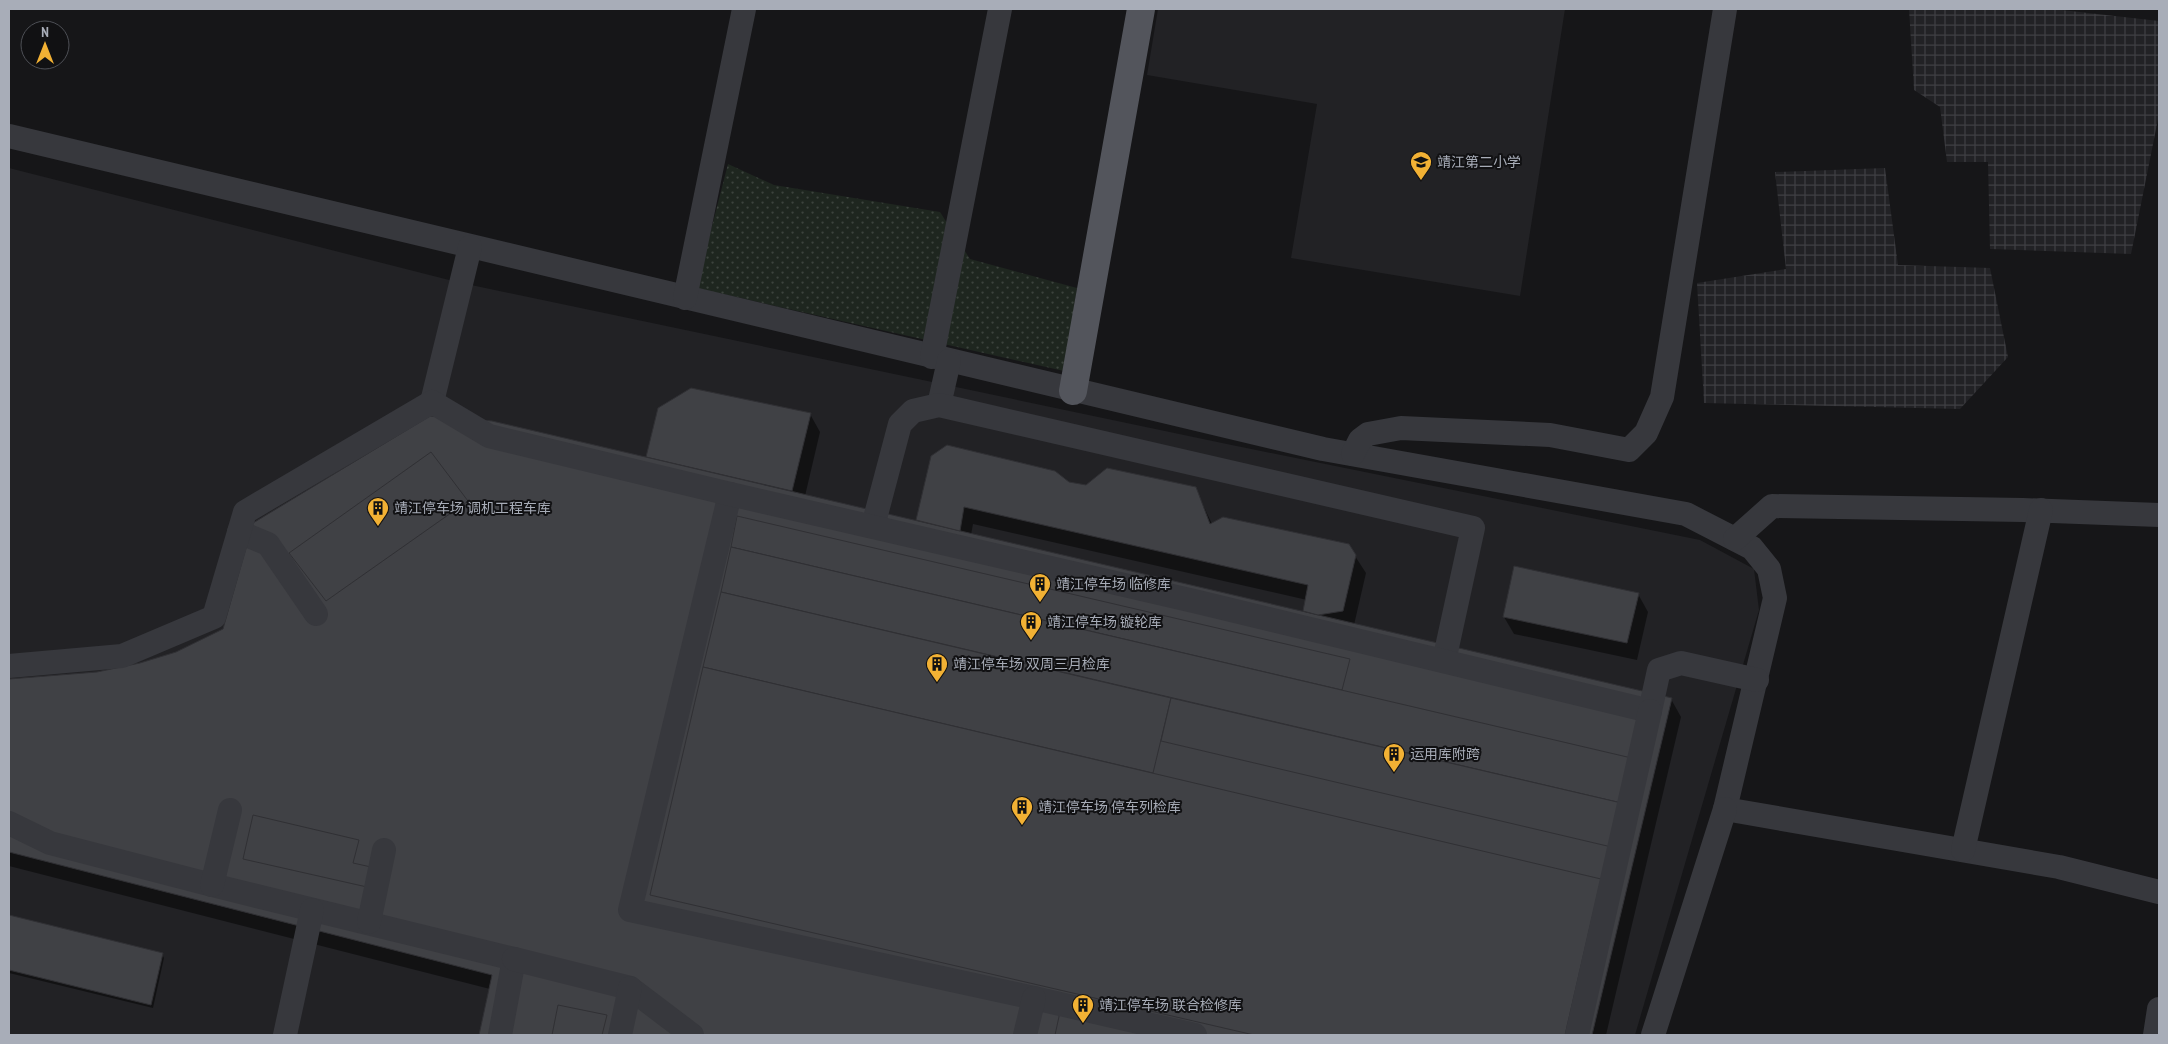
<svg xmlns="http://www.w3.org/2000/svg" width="2168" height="1044" viewBox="0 0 2168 1044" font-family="'PT Sans Narrow','Noto Sans SC',sans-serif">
  <defs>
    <pattern id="industrial-grid" width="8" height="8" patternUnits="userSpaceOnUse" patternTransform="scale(1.25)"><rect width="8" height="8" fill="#222225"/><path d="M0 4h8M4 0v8" fill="none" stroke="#3f3f43"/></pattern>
    <pattern id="park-dots" width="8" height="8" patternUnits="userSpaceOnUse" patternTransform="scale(1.25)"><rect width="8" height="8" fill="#1e261f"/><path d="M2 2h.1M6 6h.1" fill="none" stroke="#3c433d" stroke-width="1.8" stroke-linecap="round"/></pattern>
  </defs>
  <rect width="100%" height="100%" fill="#161618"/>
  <!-- built -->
  <g fill="#222225">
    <polygon points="1158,9 1565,9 1520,296 1291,258 1317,104 1147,75"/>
    <polygon points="9,168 457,282 1222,443 1700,540 1754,569 1759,610 1635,1035 9,1035"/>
  </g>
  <!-- industrial -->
  <g fill="url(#industrial-grid)">
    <polygon points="1909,9 2053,9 2159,21 2159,114 2131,254 1990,249 1988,162 1947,162 1940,107 1914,90"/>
    <polygon points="1885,168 1898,265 1990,268 2008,357 1960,409 1704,403 1697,283 1786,269 1775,172"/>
  </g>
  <!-- park -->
  <polygon fill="url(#park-dots)" points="728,164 774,185 940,212 970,259 1077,288 1064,371 696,288"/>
  <!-- shadow -->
  <g fill="#0007" fill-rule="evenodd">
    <path d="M659,408L810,414L820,432L805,496L917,522L932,457L1086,487L1195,488L1212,524L1355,556L1366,573L1354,625L1671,699L1681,717L1606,1035H481L490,989L9,866V680L97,674L140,665L176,653L647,458ZM973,524L1307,600L1304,613L971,535Z"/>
    <polygon points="1638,594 1648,612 1637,660 1514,634 1504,617"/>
    <polygon points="9,916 162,954 164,958 153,1008 9,973"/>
  </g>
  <!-- building -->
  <g fill="#404145" stroke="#303034">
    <polygon points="691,388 811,413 792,491 646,457 658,408"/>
    <polygon points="430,416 492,421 1672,698 1592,1035 479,1035 492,975 9,852 9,679 97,672 140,663 176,652 223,629 253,523"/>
    <polygon points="947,445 1055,471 1069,482 1086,485 1107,468 1196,487 1210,524 1223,517 1349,544 1356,555 1343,611 1318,615 1303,611 1308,585 964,507 960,531 916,520 931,456"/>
    <polygon points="431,452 468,501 326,601 289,553"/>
    <polygon points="737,516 1350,659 1342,690 731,547"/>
    <polygon points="731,547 1640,760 1630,805 721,592"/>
    <polygon points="1514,566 1639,593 1627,643 1503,617"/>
    <polygon points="721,592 1171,698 1153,773 703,667"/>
    <polygon points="703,667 1601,879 1565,1035 1254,1035 650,895"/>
    <polygon points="1171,698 1630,805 1620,849 1161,741"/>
    <polygon points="253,815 359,840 353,863 371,867 367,887 243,859"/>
    <polygon points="9,915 163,953 151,1005 9,970"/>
    <polygon points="558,1005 607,1015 602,1035 552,1035"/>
    <polygon points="1060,1012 1159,1035 1055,1035"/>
  </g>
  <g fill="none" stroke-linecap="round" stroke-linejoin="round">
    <!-- minor -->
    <g stroke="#37383d" stroke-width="24">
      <polyline points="9,136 1323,449 1686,514 1752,548 1769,569 1775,598 1725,809 2059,867 2159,892"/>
      <polyline points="685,298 744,9"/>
      <polyline points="932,357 1000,9"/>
      <polyline points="432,402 470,247"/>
      <polyline points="939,405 949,361"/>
      <polyline points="1353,454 1360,440 1368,434 1401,428 1550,435 1629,450 1646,433 1662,397 1725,9"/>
      <polyline points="730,494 630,910 1034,998 1195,1035"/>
      <polyline points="873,526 900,424 913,411 939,405 1473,528 1444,661"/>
      <polyline points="239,532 268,544 316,614"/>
      <polyline points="1735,539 1772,506 2023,510 2159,515"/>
      <polyline points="9,666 122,656 214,617 245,512 432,402 489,436 730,494 1198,602 1650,711 1659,670 1681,663 1757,680"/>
      <polyline points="9,823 50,843 212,885 514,959 500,1035"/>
      <polyline points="1963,850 2041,510"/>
      <polyline points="212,885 230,810"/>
      <polyline points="369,922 384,850"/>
      <polyline points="514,959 630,988 692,1035"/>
      <polyline points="285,1035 312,910"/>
      <polyline points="620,1035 630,988"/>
      <polyline points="1025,1035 1034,998"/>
      <polyline points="1577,1035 1650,711"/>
      <polyline points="1653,1035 1725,809"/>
      <polyline points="2155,1035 2159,1009"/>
    </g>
    <!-- major -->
    <polyline stroke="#53555c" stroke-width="28" points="1073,391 1141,9"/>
  </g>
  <!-- icons -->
  <defs>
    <g id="school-pin" transform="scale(1.125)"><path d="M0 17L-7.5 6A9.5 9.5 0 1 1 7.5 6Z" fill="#f2b134" stroke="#111113"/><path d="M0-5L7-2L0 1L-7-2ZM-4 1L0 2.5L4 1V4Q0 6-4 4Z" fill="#111"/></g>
    <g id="building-pin" transform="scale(1.125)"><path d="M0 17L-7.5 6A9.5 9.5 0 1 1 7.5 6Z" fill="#f2b134" stroke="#111113"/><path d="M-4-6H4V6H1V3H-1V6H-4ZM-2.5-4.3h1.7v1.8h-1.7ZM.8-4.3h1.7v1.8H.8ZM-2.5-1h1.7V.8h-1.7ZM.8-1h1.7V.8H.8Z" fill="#111"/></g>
  </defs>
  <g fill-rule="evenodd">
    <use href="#school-pin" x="1421" y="162"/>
    <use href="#building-pin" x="378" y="508"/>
    <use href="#building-pin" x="1040" y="584"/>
    <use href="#building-pin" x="1031" y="622"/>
    <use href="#building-pin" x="937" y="664"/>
    <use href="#building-pin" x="1394" y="754"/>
    <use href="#building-pin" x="1022" y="807"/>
    <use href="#building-pin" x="1083" y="1005"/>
  </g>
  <g text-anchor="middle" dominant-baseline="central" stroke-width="4" stroke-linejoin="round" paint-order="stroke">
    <!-- poi labels -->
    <g font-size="14" fill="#a8adb8" stroke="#111113" text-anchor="start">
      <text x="1437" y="162">靖江第二小学</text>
      <text x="394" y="508">靖江停车场 调机工程车库</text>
      <text x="1056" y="584">靖江停车场 临修库</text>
      <text x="1047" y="622">靖江停车场 镟轮库</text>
      <text x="953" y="664">靖江停车场 双周三月检库</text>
      <text x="1410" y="754">运用库附跨</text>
      <text x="1038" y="807">靖江停车场 停车列检库</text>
      <text x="1099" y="1005">靖江停车场 联合检修库</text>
    </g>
  </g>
  <!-- border -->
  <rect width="2168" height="1044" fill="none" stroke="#a8adb8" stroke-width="20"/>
  <!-- north arrow -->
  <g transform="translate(45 45)"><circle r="24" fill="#111113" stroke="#4d4f55"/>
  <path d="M0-4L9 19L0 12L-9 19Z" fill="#f2b134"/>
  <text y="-8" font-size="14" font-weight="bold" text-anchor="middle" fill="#a8adb8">N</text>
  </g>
</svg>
